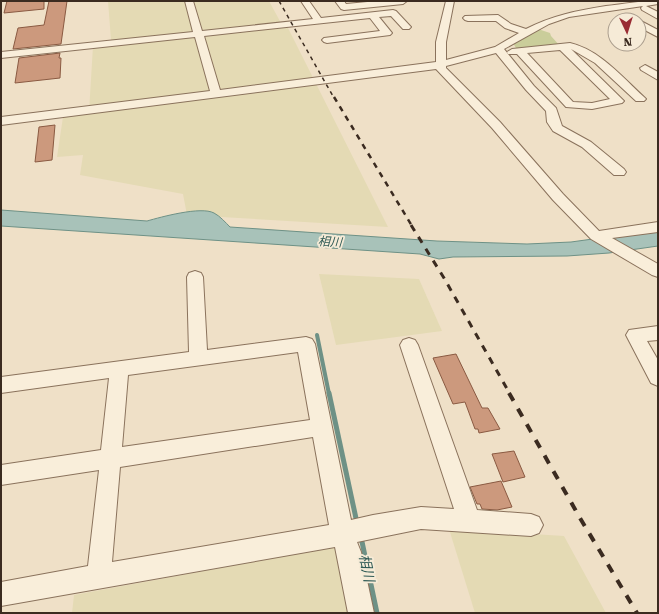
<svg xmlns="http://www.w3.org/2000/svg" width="659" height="614" viewBox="0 0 659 614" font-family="'Roboto Serif','Noto Sans JP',serif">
  <rect width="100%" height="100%" fill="#efe0c7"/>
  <!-- farmland -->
  <g fill="#e4dab4">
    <polygon points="108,1 269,1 281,23 111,40"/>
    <polygon points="287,26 388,227 187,215 183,194 80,175 83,155 57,157 63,117 89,112 93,46"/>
    <polygon points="319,274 419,279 442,331 336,345"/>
    <polygon points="449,529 564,536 606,613 475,613"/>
    <polygon points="333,547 341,553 352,613 72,613 74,595"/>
  </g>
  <!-- green -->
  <polygon fill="#cacd9a" points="538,29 550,33 551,36 560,46 522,51 516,48 513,43"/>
  <!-- water -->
  <path fill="#a8c2b9" stroke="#6e9186" d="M1,210L147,221C161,217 201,206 214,213C220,216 226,223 230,227L437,241L527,244L571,242L658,230V246L609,253L567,256L453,257L439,259L420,254L1,226Z"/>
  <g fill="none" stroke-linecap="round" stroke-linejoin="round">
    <!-- stream-far1 -->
    <polyline stroke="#6e9186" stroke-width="4" points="317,335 329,394"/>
    <!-- stream -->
    <g stroke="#6e9186" stroke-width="5">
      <polyline points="329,393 357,523"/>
      <polyline points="361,537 377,613"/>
    </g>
  </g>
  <!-- building -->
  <g fill="#cc997d" stroke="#8a5a42">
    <polygon points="7,1 44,1 44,9 4,13"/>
    <polygon points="49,1 67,1 61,44 13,49 18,28 44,25"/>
    <polygon points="60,53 59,58 61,58 60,78 15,83 19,58"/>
    <polygon points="55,125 52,160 35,162 39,127"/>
    <polygon points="456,354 482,408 488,408 500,429 479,433 478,429 475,429 465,402 453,404 433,358"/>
    <polygon points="514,451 525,477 503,482 492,454"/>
    <polygon points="501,481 512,507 497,510 482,509 480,504 477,504 470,487"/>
  </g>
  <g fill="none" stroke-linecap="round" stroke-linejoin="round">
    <!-- minor casing -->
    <g stroke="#8a725c" stroke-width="2">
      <g id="minor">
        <path d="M185,1H193L202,31L313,19L301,1H309L321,18L393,10L396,11L411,27L409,29H403L391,16L379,17L392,33L390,35L327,43L324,42L322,40L324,38L380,31L370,18L204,36L220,90L436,62V42L446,1H454L446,42V60L495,47L519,33L505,28L496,21H468L465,20L463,18L465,16L498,15L511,24L526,29C553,15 576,11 606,6C623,4 640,1 658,1V4L646,6L658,12V19L642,10L641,8L643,6L569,17L549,24L504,49L534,86L556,108L562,126L591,142L624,169L626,172L624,175H614L582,147L553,131L547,122L546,111L526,90L496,53L446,66V68L500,122L563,194L599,231L658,222V232L612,238L658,264V277L652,275L591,239L553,200L492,128L436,69L1,125V117L210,91L195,37L1,58V52L193,32Z"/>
        <polygon points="335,1 344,1 346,4 378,1 407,1 403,4 344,10 341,9"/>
        <polygon points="639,20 658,30 658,37 639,27"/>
        <path d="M570,43C600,50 622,77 644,97L646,99L644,101H636L595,63L571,49L624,101L622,103L592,109L566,107L517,54H508L507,52L512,49ZM560,50L610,99L592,103L573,102L527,53Z"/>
        <polygon points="645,65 658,72 658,80 641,70 640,68"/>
        <path d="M195,271L201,273L203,277L207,350L306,337L312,339L315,344L351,520L373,515L421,507L454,509L400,345L403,340L409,338L415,340L418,345L477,510L531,514L539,517L543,525L539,533L531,536L421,529L357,542L361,552L374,613H348L335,547L1,606V582L88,566L99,470L1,485V465L101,450L109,378L1,393V377L189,352L187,277L189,273ZM298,352L310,420L122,447L128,375ZM313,437L329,525L112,562L120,467Z"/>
        <polygon points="658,326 658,340 647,341 658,360 658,386 651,383 626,335 629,330"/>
      </g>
    </g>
    <!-- minor -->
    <use href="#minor" fill="#f9eeda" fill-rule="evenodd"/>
    <!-- rail-far3 -->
    <polyline stroke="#3b2b20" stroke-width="1.5" stroke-dasharray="4 4" stroke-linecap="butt" points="279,1 334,98"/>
    <!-- rail-far2 -->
    <polyline stroke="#3b2b20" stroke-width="2.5" stroke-dasharray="5.5 5.5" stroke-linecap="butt" points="334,97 412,226"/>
    <!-- rail-far1 -->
    <polyline stroke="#3b2b20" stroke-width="3" stroke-dasharray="7 7" stroke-linecap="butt" points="411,225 444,278 510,394"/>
    <!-- rail -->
    <polyline stroke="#3b2b20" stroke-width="4" stroke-dasharray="9 9" stroke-linecap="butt" points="509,393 580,518 637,613"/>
  </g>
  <g text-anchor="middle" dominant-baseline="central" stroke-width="3.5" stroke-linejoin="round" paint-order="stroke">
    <!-- water labels -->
    <g font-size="12" font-style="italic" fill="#2f5a55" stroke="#f6ebd7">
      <text transform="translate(330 242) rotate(3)">相川</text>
    </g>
    <!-- near-water labels -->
    <g font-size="14" font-style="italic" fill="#2f5a55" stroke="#f6ebd7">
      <text transform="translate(367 568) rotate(78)">相川</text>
    </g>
  </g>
  <!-- border -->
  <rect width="659" height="614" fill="none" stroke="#3b2b20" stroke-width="4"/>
  <!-- north arrow -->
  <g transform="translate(627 32) rotate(176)"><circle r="19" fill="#f6ebd7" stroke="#ab9e8e"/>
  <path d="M0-3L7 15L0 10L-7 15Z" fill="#992c33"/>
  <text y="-6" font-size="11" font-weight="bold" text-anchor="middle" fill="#3b2b20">N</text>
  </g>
</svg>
